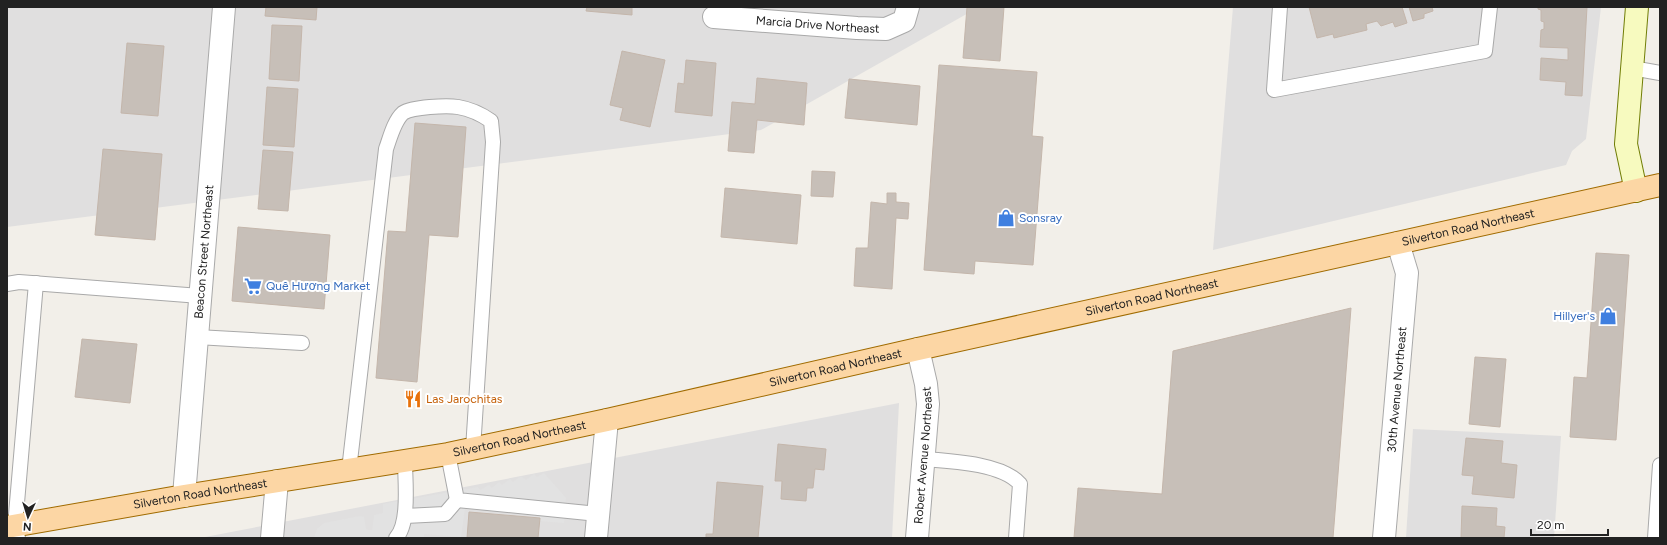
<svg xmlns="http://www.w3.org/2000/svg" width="1667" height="545" viewBox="0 0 1667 545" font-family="Figtree,sans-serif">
  <rect width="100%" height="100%" fill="#f2efe9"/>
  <!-- residential -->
  <g fill="#e0dfdf">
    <polygon points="7,7 979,7 761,130 7,227"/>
    <polygon points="1233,7 1601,7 1586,139 1572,151 1566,165 1213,250"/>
    <polygon points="899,403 892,538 200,538"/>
    <polygon points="1413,429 1561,436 1554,538 1406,538"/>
  </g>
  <!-- parking -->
  <polygon fill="#e2e2e2" points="544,473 566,498 564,523 539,521 540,514 465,508 461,537 424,534 424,538 314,538 317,529 324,523 360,516 364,517 366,529 368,530 372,530 374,515 383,513 383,504 478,487 480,490 489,485 492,488 499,482 502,485 510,479 513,482 521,476 526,480 534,474 537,477"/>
  <!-- building -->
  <g fill="#c7bfb8" stroke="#c4b6ab">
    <polygon points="266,7 317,7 316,20 265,16"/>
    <polygon points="587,7 632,7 632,15 586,11"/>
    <polygon points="967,7 1004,7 1000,61 963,58"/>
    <polygon points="1309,7 1402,7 1407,23 1395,27 1393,22 1381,26 1377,21 1366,24 1367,30 1334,38 1333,34 1317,38"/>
    <polygon points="1409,7 1432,7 1433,11 1424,14 1424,18 1413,21"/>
    <polygon points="1538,7 1587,7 1582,96 1565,95 1566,82 1540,80 1541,58 1568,60 1568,48 1540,47 1541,30 1544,29 1544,22 1541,21 1541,10 1538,9"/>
    <polygon points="272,25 302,26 299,81 269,79"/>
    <polygon points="127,43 164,46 158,116 121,113"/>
    <polygon points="622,51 665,60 650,127 620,120 623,108 610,105"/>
    <polygon points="686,60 716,63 712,116 675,112 678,83 684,84"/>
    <polygon points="939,65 1037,72 1032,136 1043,137 1033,265 975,261 974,274 924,270"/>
    <polygon points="757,78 807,83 804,125 757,120 754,153 728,151 732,102 755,104"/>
    <polygon points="849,79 920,86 917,125 845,118"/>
    <polygon points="267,87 298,89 294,147 263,145"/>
    <polygon points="415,123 466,127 458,237 429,235 417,382 376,378 388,231 406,232"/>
    <polygon points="103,149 162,154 155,240 95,235"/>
    <polygon points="263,150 293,152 288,211 258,209"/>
    <polygon points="812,171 835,172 833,197 811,196"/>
    <polygon points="725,188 801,195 797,244 721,237"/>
    <polygon points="887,193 896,193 896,202 909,203 908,219 896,218 892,289 854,286 856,248 868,248 871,202 887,204"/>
    <polygon points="238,227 330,235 324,309 232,301"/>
    <polygon points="1596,253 1629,255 1616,440 1570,437 1574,377 1587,378"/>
    <polygon points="1351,308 1333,538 1074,538 1078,488 1162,494 1173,351"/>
    <polygon points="82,339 137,344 130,403 75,397"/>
    <polygon points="1475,357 1506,359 1500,427 1469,424"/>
    <polygon points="1466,438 1503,441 1501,463 1517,465 1514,498 1472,494 1474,476 1462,475"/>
    <polygon points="778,444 826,449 824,470 815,469 813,488 807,488 806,501 781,499 782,481 775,481"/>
    <polygon points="717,482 763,486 758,538 706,538 706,534 713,534"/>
    <polygon points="1462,506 1497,508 1496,526 1505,527 1504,538 1461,538"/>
    <polygon points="469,512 540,518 538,538 467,538"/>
  </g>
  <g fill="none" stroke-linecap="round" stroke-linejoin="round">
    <!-- lane casing -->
    <g stroke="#a9a9a9" stroke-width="16">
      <g id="lane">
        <polyline points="1280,7 1274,90 1485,51 1490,7"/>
        <polyline points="1632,68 1660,73"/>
        <polyline points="7,284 19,282 200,296"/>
        <polyline points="197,337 302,343"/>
        <polyline points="448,454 457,500 598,514"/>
        <path d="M923,459C949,461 1002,463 1020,484L1016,538"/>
        <path d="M349,470L386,149C390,138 394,121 403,113C412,107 447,105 458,107C470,109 481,114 491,121L493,142L473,449"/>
        <polyline points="405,516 445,514 457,500"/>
        <polyline points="18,538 15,526 36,283"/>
        <path d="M396,538C410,523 405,481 405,461"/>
        <polyline points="1655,538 1660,465"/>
      </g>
    </g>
    <!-- street casing -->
    <g stroke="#a9a9a9" stroke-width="24">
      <g id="street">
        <path id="s1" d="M714,17L857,28L886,29L904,21L908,7"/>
        <path id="s2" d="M184,496L224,7"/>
        <polyline points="272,538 277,481"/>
        <polyline points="596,538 607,420"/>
        <path id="s3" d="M917,538L928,404L926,384L918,349"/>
        <path id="s4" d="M1384,538L1407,273L1398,243"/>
      </g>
    </g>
    <!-- secondary casing -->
    <g stroke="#707d05" stroke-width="24">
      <polyline id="secondary" points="1636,191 1626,144 1637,7"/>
    </g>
    <!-- primary casing -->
    <g stroke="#a06b00" stroke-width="24">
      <g id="primary">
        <path id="s5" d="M7,527L184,496L448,454L607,420L918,349L1660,185"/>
      </g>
    </g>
    <!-- lane -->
    <use href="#lane" stroke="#fff" stroke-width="14"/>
    <!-- street -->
    <use href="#street" stroke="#fff" stroke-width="22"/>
    <!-- secondary -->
    <use href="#secondary" stroke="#f7fabf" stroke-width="22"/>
    <!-- primary -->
    <use href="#primary" stroke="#fcd6a4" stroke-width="22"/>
  </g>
  <!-- icons -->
  <defs>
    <g id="shop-bare" transform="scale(1.38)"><path d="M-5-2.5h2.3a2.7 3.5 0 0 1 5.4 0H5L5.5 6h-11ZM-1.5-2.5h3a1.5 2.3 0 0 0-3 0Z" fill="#3f7fe0" stroke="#fff" stroke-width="2.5" paint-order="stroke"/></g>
    <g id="supermarket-bare" transform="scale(1.38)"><path d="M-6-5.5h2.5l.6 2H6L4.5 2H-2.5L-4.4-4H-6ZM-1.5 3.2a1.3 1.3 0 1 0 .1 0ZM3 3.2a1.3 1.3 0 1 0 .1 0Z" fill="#3f7fe0" stroke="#fff" stroke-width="2.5" paint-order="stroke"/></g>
    <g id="restaurant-bare" transform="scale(1.38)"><path d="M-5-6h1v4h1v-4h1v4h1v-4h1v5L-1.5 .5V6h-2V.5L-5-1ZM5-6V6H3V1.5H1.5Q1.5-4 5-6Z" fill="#e8710a" stroke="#fff" stroke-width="2.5" paint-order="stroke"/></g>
  </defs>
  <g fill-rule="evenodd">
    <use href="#shop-bare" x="1006" y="218"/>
    <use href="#supermarket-bare" x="253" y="286"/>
    <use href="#shop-bare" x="1608" y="316"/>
    <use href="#restaurant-bare" x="413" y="399"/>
  </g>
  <g text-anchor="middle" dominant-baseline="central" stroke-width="4" stroke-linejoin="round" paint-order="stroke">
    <!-- street labels -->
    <g font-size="12" fill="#222" stroke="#fff">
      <text stroke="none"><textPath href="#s1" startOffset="104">Marcia Drive Northeast</textPath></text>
      <text stroke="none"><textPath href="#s5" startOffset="1492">Silverton Road Northeast</textPath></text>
      <text stroke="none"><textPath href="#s2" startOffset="245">Beacon Street Northeast</textPath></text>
      <text stroke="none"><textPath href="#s5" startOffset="1168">Silverton Road Northeast</textPath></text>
      <text stroke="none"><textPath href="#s5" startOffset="844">Silverton Road Northeast</textPath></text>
      <text stroke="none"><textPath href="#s4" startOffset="149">30th Avenue Northeast</textPath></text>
      <text stroke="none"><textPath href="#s5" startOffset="520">Silverton Road Northeast</textPath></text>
      <text stroke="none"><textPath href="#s3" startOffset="83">Robert Avenue Northeast</textPath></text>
      <text stroke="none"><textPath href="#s5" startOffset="196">Silverton Road Northeast</textPath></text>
    </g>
    <!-- shop labels -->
    <g font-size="12" fill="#366cbe" stroke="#fff" text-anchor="start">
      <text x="1019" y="218">Sonsray</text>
      <text x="266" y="286">Quê Hương Market</text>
      <text x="1595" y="316" text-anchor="end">Hillyer's</text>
    </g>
    <!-- food labels -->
    <g font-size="12" fill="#c56008" stroke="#fff" text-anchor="start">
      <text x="426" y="399">Las Jarochitas</text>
    </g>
  </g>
  <!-- border -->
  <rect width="1667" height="545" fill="none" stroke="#222222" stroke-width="16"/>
  <!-- north arrow -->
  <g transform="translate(28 517) rotate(184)" stroke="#ffffff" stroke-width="3" paint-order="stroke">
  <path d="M0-3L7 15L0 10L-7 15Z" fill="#222222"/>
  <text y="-6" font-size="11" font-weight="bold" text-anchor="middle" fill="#222222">N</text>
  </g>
  <!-- scale -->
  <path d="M1531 529v6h77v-6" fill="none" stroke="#222222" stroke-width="2"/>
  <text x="1537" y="529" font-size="12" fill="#222222" stroke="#ffffff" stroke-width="3" paint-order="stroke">20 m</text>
</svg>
